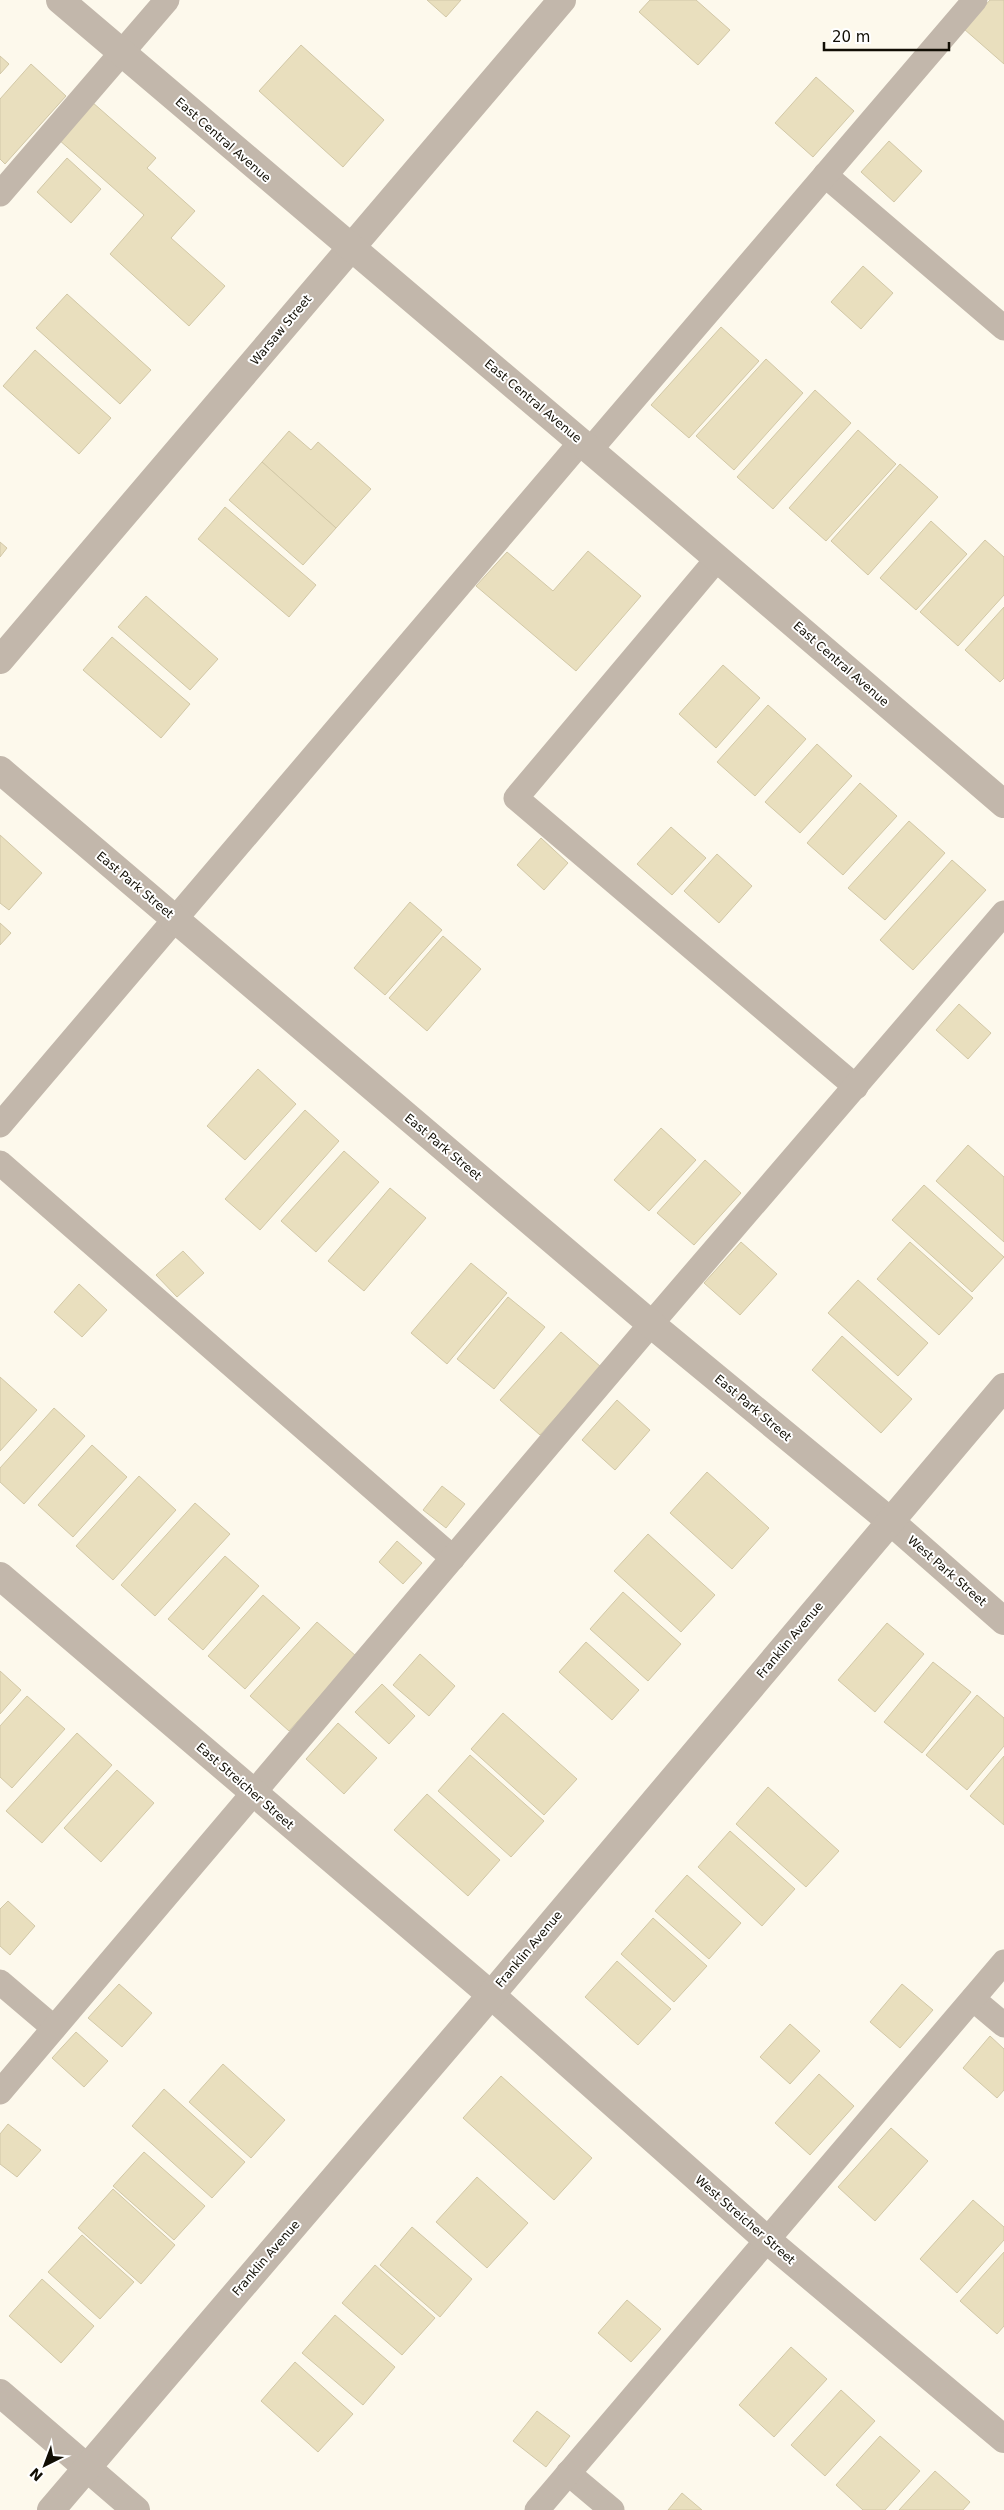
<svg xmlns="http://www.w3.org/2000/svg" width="1004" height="2510" font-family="'DejaVu Sans',sans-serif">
	<rect width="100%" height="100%" fill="#fdf9ec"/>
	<g fill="#e9dfbe" stroke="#d2c8a7">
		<polygon points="427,0 461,0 446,17"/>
		<polygon points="650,0 696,0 730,30 698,65 639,12"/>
		<polygon points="990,0 1004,0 1004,64 964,29"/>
		<polygon points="301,45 384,120 343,167 259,91"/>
		<polygon points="0,56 9,64 0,74"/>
		<polygon points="31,64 66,96 5,164 0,159 0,99"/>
		<polygon points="816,77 854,111 813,157 775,123"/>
		<polygon points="92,102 156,158 147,168 195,211 171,238 225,286 189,326 110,254 144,215 58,139"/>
		<polygon points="889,141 922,171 894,202 861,172"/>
		<polygon points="67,158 101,189 71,223 37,192"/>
		<polygon points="863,266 893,293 861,329 831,302"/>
		<polygon points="67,294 151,370 120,404 36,328"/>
		<polygon points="721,327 759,361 689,438 651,405"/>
		<polygon points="35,350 111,418 79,454 3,386"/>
		<polygon points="766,359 803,393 734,470 696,436"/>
		<polygon points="815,390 851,423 773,509 737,477"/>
		<polygon points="858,430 896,464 826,541 789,508"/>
		<polygon points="289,431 311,450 318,442 371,489 336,528 262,462"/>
		<polygon points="262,462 336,528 303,565 229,500"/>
		<polygon points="900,464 938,497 868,575 831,541"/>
		<polygon points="225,507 316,585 289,617 198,539"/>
		<polygon points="931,521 967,554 916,610 880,578"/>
		<polygon points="985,540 1004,557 1004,595 958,646 920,612"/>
		<polygon points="0,542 7,548 0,557"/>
		<polygon points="588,551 641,596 576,671 476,586 507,552 553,591"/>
		<polygon points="146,596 218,659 190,690 118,627"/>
		<polygon points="1004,607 1004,678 1000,682 965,650"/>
		<polygon points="112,637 190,704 161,738 83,670"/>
		<polygon points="723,665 760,698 716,748 679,714"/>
		<polygon points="768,705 806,739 755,796 717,762"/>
		<polygon points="817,744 852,776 800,833 765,802"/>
		<polygon points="860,783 897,816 843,875 807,843"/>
		<polygon points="909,821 945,853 885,920 848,888"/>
		<polygon points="671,827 706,858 672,895 637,864"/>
		<polygon points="0,835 42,873 9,910 0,903"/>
		<polygon points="541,838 568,863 544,890 517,865"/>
		<polygon points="717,854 752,886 719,923 684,891"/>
		<polygon points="952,860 986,890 913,970 880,940"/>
		<polygon points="410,902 442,930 385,995 354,968"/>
		<polygon points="0,923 11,933 0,945"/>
		<polygon points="443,936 481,969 427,1031 389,998"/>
		<polygon points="959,1004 991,1033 968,1059 936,1030"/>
		<polygon points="258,1069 296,1104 245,1160 207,1126"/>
		<polygon points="305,1110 339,1141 260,1230 225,1199"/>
		<polygon points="661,1128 696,1160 649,1211 614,1180"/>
		<polygon points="968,1145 1004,1177 1004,1242 936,1181"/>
		<polygon points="344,1151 379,1182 316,1252 281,1221"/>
		<polygon points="705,1160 741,1193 694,1245 657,1213"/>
		<polygon points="924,1185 1004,1257 972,1292 892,1220"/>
		<polygon points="390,1188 426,1218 364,1291 328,1261"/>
		<polygon points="741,1242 777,1274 740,1315 704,1283"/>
		<polygon points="910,1242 973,1298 939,1335 877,1279"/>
		<polygon points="183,1251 204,1273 177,1297 156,1275"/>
		<polygon points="471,1263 507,1293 447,1364 411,1333"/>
		<polygon points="858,1280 928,1343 898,1376 828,1313"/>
		<polygon points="79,1284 107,1310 82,1337 54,1312"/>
		<polygon points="508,1297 545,1327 494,1389 457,1359"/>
		<polygon points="561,1332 601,1367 540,1435 500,1400"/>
		<polygon points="842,1336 912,1399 881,1433 812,1370"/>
		<polygon points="0,1377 37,1410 0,1451"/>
		<polygon points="617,1400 650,1430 615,1470 582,1440"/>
		<polygon points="54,1408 85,1436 24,1504 0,1482 0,1468"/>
		<polygon points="92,1445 127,1477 73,1537 38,1505"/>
		<polygon points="707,1472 769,1528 732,1569 670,1513"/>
		<polygon points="139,1476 176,1510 113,1580 76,1546"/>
		<polygon points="442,1486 465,1504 446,1528 423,1510"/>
		<polygon points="195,1503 230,1534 155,1616 121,1585"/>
		<polygon points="648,1534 715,1595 681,1632 614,1571"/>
		<polygon points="397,1541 422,1563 403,1584 379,1562"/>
		<polygon points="225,1556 259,1586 203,1650 168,1619"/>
		<polygon points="623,1592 681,1644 648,1681 590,1629"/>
		<polygon points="263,1595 300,1628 245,1689 208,1656"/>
		<polygon points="317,1622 356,1656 289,1731 250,1696"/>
		<polygon points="887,1623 924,1654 875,1712 838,1680"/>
		<polygon points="586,1642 639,1690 612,1720 559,1672"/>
		<polygon points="420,1654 455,1686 429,1716 393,1685"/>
		<polygon points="933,1662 971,1692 922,1753 884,1722"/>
		<polygon points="0,1671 21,1690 0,1714"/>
		<polygon points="382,1684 415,1716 389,1744 355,1712"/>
		<polygon points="977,1695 1004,1718 1004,1746 967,1790 926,1755"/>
		<polygon points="27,1696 65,1729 12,1788 0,1777 0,1726"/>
		<polygon points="503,1713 577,1779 544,1815 471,1749"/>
		<polygon points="338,1723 377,1758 344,1794 306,1759"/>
		<polygon points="77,1733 112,1765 42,1843 6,1811"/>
		<polygon points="470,1755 544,1821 511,1857 438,1791"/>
		<polygon points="1004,1756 1004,1825 970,1796"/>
		<polygon points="117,1770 154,1803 101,1862 64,1828"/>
		<polygon points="768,1787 839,1851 806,1887 736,1824"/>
		<polygon points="427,1794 500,1860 468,1896 394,1830"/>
		<polygon points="730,1831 795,1889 762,1926 698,1867"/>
		<polygon points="687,1875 741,1923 709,1959 655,1911"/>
		<polygon points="8,1901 35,1926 10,1955 0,1946 0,1909"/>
		<polygon points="653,1918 707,1966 674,2002 621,1954"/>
		<polygon points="617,1961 671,2009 638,2045 585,1997"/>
		<polygon points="119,1984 152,2013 122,2047 88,2018"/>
		<polygon points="902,1984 933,2010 900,2048 870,2022"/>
		<polygon points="790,2024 820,2051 790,2084 760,2057"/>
		<polygon points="76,2032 108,2061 84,2087 52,2058"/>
		<polygon points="990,2036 1004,2049 1004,2090 997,2098 963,2068"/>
		<polygon points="223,2064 285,2120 251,2158 189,2102"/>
		<polygon points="819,2074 854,2106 810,2155 775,2123"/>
		<polygon points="501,2076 592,2158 554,2200 463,2118"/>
		<polygon points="164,2089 245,2162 212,2198 132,2126"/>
		<polygon points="8,2124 41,2150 17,2177 0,2164 0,2134"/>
		<polygon points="891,2128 928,2161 875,2221 838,2187"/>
		<polygon points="144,2152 205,2206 174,2240 113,2186"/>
		<polygon points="477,2177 528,2223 487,2268 436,2222"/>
		<polygon points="113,2189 175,2245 141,2284 78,2228"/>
		<polygon points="973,2200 1004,2227 1004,2240 957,2293 920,2259"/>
		<polygon points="412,2227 472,2279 440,2317 380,2265"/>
		<polygon points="82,2235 134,2282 100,2319 48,2272"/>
		<polygon points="1004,2252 1004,2326 997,2334 960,2301"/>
		<polygon points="375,2265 435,2318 402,2355 342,2303"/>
		<polygon points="42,2279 94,2326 61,2363 9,2316"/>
		<polygon points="627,2300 661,2329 631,2362 598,2333"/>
		<polygon points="335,2315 395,2367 363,2405 302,2353"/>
		<polygon points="791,2347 827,2379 774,2437 739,2405"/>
		<polygon points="295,2362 353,2414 318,2452 261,2401"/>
		<polygon points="841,2390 875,2421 825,2476 791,2445"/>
		<polygon points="537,2411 570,2436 546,2467 513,2441"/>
		<polygon points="880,2436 920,2471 885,2510 863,2510 836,2485"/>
		<polygon points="935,2471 970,2502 963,2510 899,2510"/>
		<polygon points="682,2493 702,2510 668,2510"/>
	</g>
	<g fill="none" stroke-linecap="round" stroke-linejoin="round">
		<g stroke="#c2b7ab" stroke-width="25">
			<polyline points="825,175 1004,328"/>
			<polyline points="0,194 167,0"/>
			<polyline points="591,449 975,0"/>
			<polyline points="718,558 516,798 856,1087"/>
			<polyline points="0,1125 581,442"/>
			<polyline points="0,1163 453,1558"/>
			<polyline points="0,1982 54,2028"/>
			<polyline points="973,1999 1004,2025"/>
			<polyline points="0,2092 651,1324 1004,913"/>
			<polyline points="568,2473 612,2510"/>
			<polyline points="537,2510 1004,1962"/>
		</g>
		<g stroke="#c2b7ab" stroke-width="28">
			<polyline points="0,660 562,0"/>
			<polyline points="0,770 651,1324 890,1521 1004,1621"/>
			<polyline points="0,1576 491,1995 766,2239 1004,2439"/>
			<polyline points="0,2393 136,2510"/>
			<polyline points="51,2510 491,1995 1004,1387"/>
		</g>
		<path stroke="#c2b7ab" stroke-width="28" d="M60,0c315,268 631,534 944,804"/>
	</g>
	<g text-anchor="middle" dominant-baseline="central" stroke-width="4" stroke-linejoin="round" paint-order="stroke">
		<g font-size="12" fill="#110e04" stroke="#fff">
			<text transform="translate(223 140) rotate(41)">East Central Avenue</text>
			<text transform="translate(281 330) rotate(-50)">Warsaw Street</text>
			<text transform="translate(533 401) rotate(40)">East Central Avenue</text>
			<text transform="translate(841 664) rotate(41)">East Central Avenue</text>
			<text transform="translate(135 885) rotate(40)">East Park Street</text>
			<text transform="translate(443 1147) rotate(40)">East Park Street</text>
			<text transform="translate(753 1408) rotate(40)">East Park Street</text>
			<text transform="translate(947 1571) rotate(41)">West Park Street</text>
			<text transform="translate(790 1640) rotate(-50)">Franklin Avenue</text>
			<text transform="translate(245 1786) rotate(41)">East Streicher Street</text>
			<text transform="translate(529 1949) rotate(-50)">Franklin Avenue</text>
			<text transform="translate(745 2220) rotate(41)">West Streicher Street</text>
			<text transform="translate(266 2258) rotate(-49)">Franklin Avenue</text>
		</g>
	</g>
	<g transform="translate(45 2465) rotate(222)" stroke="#ffffff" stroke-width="4" paint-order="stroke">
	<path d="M0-4L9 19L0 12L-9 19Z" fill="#110e04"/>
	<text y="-8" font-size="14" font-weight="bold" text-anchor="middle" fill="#110e04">N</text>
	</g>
	<path d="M824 42v8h125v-8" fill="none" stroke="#110e04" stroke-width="2.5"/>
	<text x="832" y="42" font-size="15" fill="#110e04" stroke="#ffffff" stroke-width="4" paint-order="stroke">20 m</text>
</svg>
